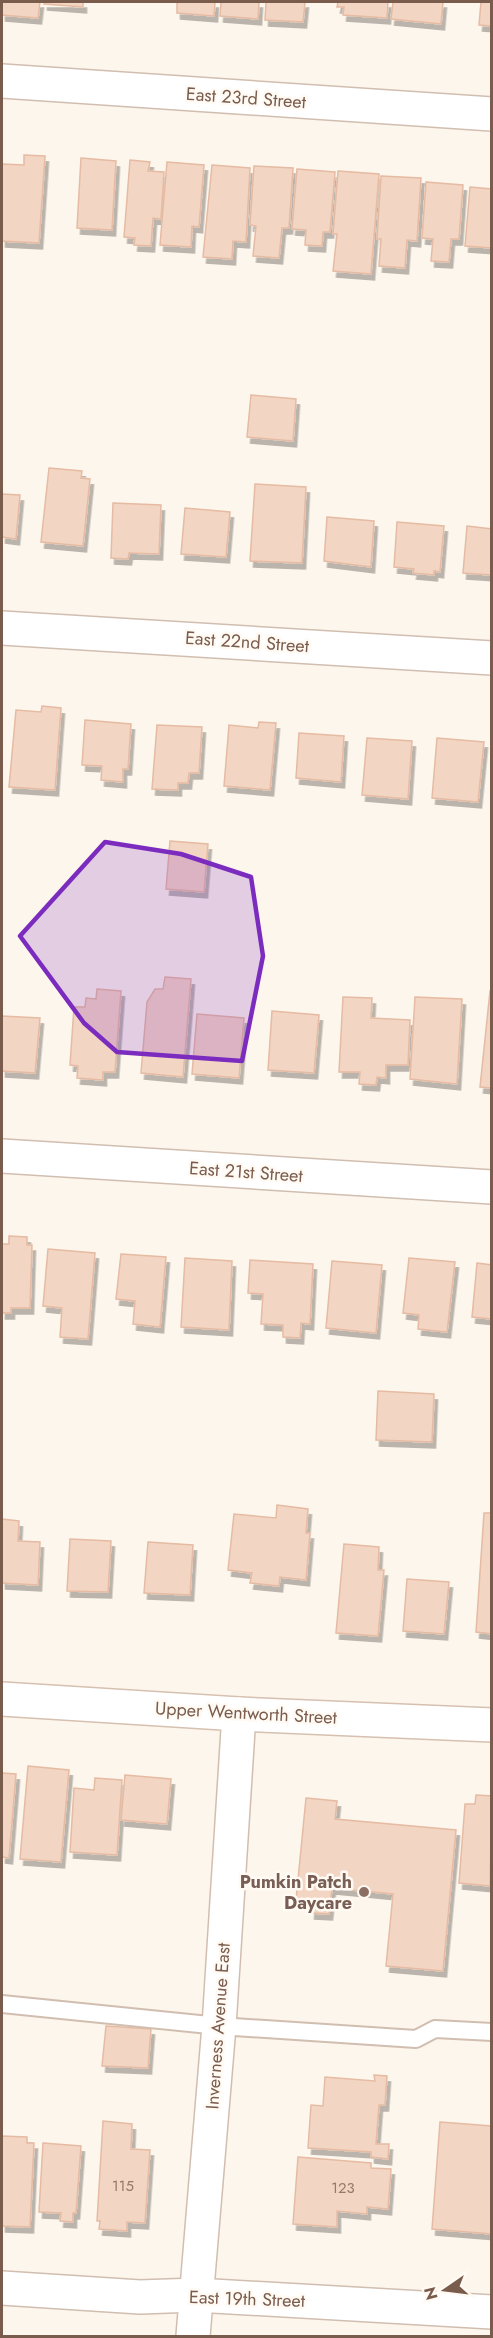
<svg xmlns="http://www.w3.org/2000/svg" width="493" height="2338" font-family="Jost,sans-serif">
	<defs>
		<filter id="shadow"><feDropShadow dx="3.5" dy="6" stdDeviation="0" flood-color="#0004"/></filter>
	</defs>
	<rect width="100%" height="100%" fill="#fdf6ec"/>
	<g fill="#f3d5c3" stroke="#e6bba3" stroke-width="1.5" filter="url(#shadow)">
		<polygon points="2,2 40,2 38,18 2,15"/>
		<polygon points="44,2 83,2 83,7 44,4"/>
		<polygon points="177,2 215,2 214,16 177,13"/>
		<polygon points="221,2 259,2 258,19 220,16"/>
		<polygon points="266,2 305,2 303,22 265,20"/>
		<polygon points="338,2 388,2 387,18 343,15 344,7 337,7"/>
		<polygon points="393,2 443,2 441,24 391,19"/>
		<polygon points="481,2 492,2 492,26 479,25"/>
		<polygon points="24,155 45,156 39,243 2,241 2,164 24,165"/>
		<polygon points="81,158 116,161 112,230 77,228"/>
		<polygon points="130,160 150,162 148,171 164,172 161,219 153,218 151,246 134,245 135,238 124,237"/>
		<polygon points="167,162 204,165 199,227 192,226 191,247 160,245"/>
		<polygon points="212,165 250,168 246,242 233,241 232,259 203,257"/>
		<polygon points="254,166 293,168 289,228 282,228 279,258 253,256 256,226 250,225"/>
		<polygon points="297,169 335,172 330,232 323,232 322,246 305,245 306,230 292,229"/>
		<polygon points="338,171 379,174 371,274 333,271 337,234 333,234"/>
		<polygon points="381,176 421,178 417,241 407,240 405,268 379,266 381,239 377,239"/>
		<polygon points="426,182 463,185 459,239 451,239 449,262 431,261 433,239 422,238"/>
		<polygon points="470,187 492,189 492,248 465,246"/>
		<polygon points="251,395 296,399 293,441 247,437"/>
		<polygon points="49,468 82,471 81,478 90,479 83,546 41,542"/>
		<polygon points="255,484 306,487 302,563 250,561"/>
		<polygon points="2,494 20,495 16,539 2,537"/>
		<polygon points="113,503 161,505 159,554 129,553 128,559 111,558"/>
		<polygon points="185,508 230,512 226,557 181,554"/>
		<polygon points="327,517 374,521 371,567 324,561"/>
		<polygon points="397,522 444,526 440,572 434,571 434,575 413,573 414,569 394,567"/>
		<polygon points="467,526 492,529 492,575 463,573"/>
		<polygon points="42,706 61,708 55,790 9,787 16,710 41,712"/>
		<polygon points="85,720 131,724 128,769 123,769 123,782 101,780 102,766 82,765"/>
		<polygon points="259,722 276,723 270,790 224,786 229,725 258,728"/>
		<polygon points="157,725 202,727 199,773 189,773 188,783 178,783 178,790 152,789"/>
		<polygon points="299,733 344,736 341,782 296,778"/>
		<polygon points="367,738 412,741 408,799 362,795"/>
		<polygon points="437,738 484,742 478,802 432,798"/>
		<polygon points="170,841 208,844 204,892 166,889"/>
		<polygon points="165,977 191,979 183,1077 141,1073 147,1002 155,989 163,989"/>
		<polygon points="97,989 121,991 115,1072 103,1072 103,1080 77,1078 78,1066 70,1065 74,1007 85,1007 86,998 96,999"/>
		<polygon points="490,991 492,991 492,1088 480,1087"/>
		<polygon points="343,997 372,998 371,1018 410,1020 408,1065 386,1065 386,1078 377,1077 376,1085 359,1084 360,1072 339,1072"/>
		<polygon points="415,997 462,999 457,1084 410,1079"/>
		<polygon points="272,1011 319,1015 314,1073 268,1070"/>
		<polygon points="197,1014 244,1018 239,1078 192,1074"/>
		<polygon points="2,1016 40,1018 35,1073 2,1071"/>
		<polygon points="9,1236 27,1237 27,1245 32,1245 30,1308 11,1308 11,1313 2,1313 2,1244 9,1244"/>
		<polygon points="48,1249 95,1253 88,1339 60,1337 62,1308 43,1306"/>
		<polygon points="121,1254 166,1257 160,1327 133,1324 135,1301 116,1299"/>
		<polygon points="185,1258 232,1261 229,1330 181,1327"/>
		<polygon points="409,1258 455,1262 447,1332 418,1329 419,1315 403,1313"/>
		<polygon points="250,1260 313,1264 310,1324 301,1323 300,1338 283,1337 283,1325 261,1324 263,1294 248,1293"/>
		<polygon points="332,1261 382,1265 376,1333 326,1328"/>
		<polygon points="477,1263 492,1265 492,1319 472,1317"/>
		<polygon points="378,1391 434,1394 432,1442 376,1440"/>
		<polygon points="277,1505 308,1509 306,1533 310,1533 306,1580 280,1577 279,1586 250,1583 252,1573 228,1570 234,1514 276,1518"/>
		<polygon points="484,1513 492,1513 492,1634 476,1632"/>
		<polygon points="2,1519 19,1521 18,1541 40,1542 38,1585 2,1583"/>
		<polygon points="70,1539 111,1541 108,1592 67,1591"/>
		<polygon points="148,1542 193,1545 190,1595 144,1593"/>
		<polygon points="344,1544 379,1547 378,1570 384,1570 378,1636 336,1633"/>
		<polygon points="407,1579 449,1582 444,1634 403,1631"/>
		<polygon points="28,1766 69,1770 61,1862 20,1859"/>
		<polygon points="2,1773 16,1774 9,1858 2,1857"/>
		<polygon points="125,1775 171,1779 167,1824 121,1820"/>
		<polygon points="95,1778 122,1780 117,1855 70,1852 74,1788 94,1790"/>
		<polygon points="476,1795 492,1796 490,1886 459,1883 465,1804 475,1804"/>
		<polygon points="306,1798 337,1801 335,1819 456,1830 443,1971 386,1966 393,1894 332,1888 329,1914 311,1913 312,1902 296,1900"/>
		<polygon points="106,2026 151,2029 148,2068 102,2066"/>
		<polygon points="374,2075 387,2076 385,2105 379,2105 376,2144 389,2144 388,2159 371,2157 371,2152 308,2148 311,2105 323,2106 325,2077 375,2081"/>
		<polygon points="103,2121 132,2124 131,2149 150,2150 145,2223 127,2222 127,2231 99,2229 100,2221 97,2221"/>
		<polygon points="440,2122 492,2126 492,2234 432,2229"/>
		<polygon points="2,2136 27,2137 27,2143 34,2143 30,2227 2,2226"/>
		<polygon points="43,2143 81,2146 76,2213 73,2213 73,2222 60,2221 61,2213 39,2212"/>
		<polygon points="298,2157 371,2163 371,2168 391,2169 388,2209 367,2207 367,2214 337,2211 337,2227 293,2224"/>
	</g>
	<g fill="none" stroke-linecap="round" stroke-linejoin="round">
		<g stroke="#d1beb0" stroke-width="20">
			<polyline id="lane" points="2,2004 219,2026 416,2039 435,2029 492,2032"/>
		</g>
		<g stroke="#d1beb0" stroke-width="36">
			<g id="street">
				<polyline points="2,81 492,114"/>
				<polyline points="2,628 492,658"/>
				<polyline points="2,1156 492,1187"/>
				<polyline points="2,2288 140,2297 196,2295 492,2312"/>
				<polyline points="193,2336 219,2026 239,1714"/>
			</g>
		</g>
		<g stroke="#d6c0b0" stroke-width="36">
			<polyline id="secondary" points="2,1699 239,1714 492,1725"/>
		</g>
		<use href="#lane" stroke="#fff" stroke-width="16"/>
		<use href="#street" stroke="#fff" stroke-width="33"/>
		<use href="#secondary" stroke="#fff" stroke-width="33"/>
	</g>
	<path fill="#7b2cbf" fill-opacity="0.2" stroke="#7b2cbf" stroke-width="4.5" stroke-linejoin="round" d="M105,842l76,12 70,23 12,79 -21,105 -125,-9 -33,-29 -64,-87z"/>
	<circle fill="#8d6e63" stroke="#fffaf3" stroke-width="2" cx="364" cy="1892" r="6"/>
	<g text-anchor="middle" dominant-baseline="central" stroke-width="5" stroke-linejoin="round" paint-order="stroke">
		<g font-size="15" fill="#987a6a">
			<text x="123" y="2186">115</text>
			<text x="343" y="2188">123</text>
		</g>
		<g font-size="18" fill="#7a5c4d" stroke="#fffaf3">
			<text transform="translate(246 98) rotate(4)">East 23rd Street</text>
			<text transform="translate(247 642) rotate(4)">East 22nd Street</text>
			<text transform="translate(246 1172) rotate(4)">East 21st Street</text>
			<text transform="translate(246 1713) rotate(3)">Upper Wentworth Street</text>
			<text transform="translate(218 2026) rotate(-86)">Inverness Avenue East</text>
			<text transform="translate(247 2299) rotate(2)">East 19th Street</text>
		</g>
		<g font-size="18" font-weight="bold" fill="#785e54" stroke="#fffaf3" text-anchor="end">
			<text x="352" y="1882">Pumkin Patch<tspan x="352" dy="21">Daycare</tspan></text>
		</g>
	</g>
	<rect width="493" height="2338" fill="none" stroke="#7a5c4d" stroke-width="6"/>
	<g transform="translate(445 2290) rotate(256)" stroke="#fffaf3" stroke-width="4.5" paint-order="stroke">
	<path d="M0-4.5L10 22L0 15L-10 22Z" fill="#7a5c4d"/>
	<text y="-9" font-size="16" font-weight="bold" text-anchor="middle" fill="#7a5c4d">N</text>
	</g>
</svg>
